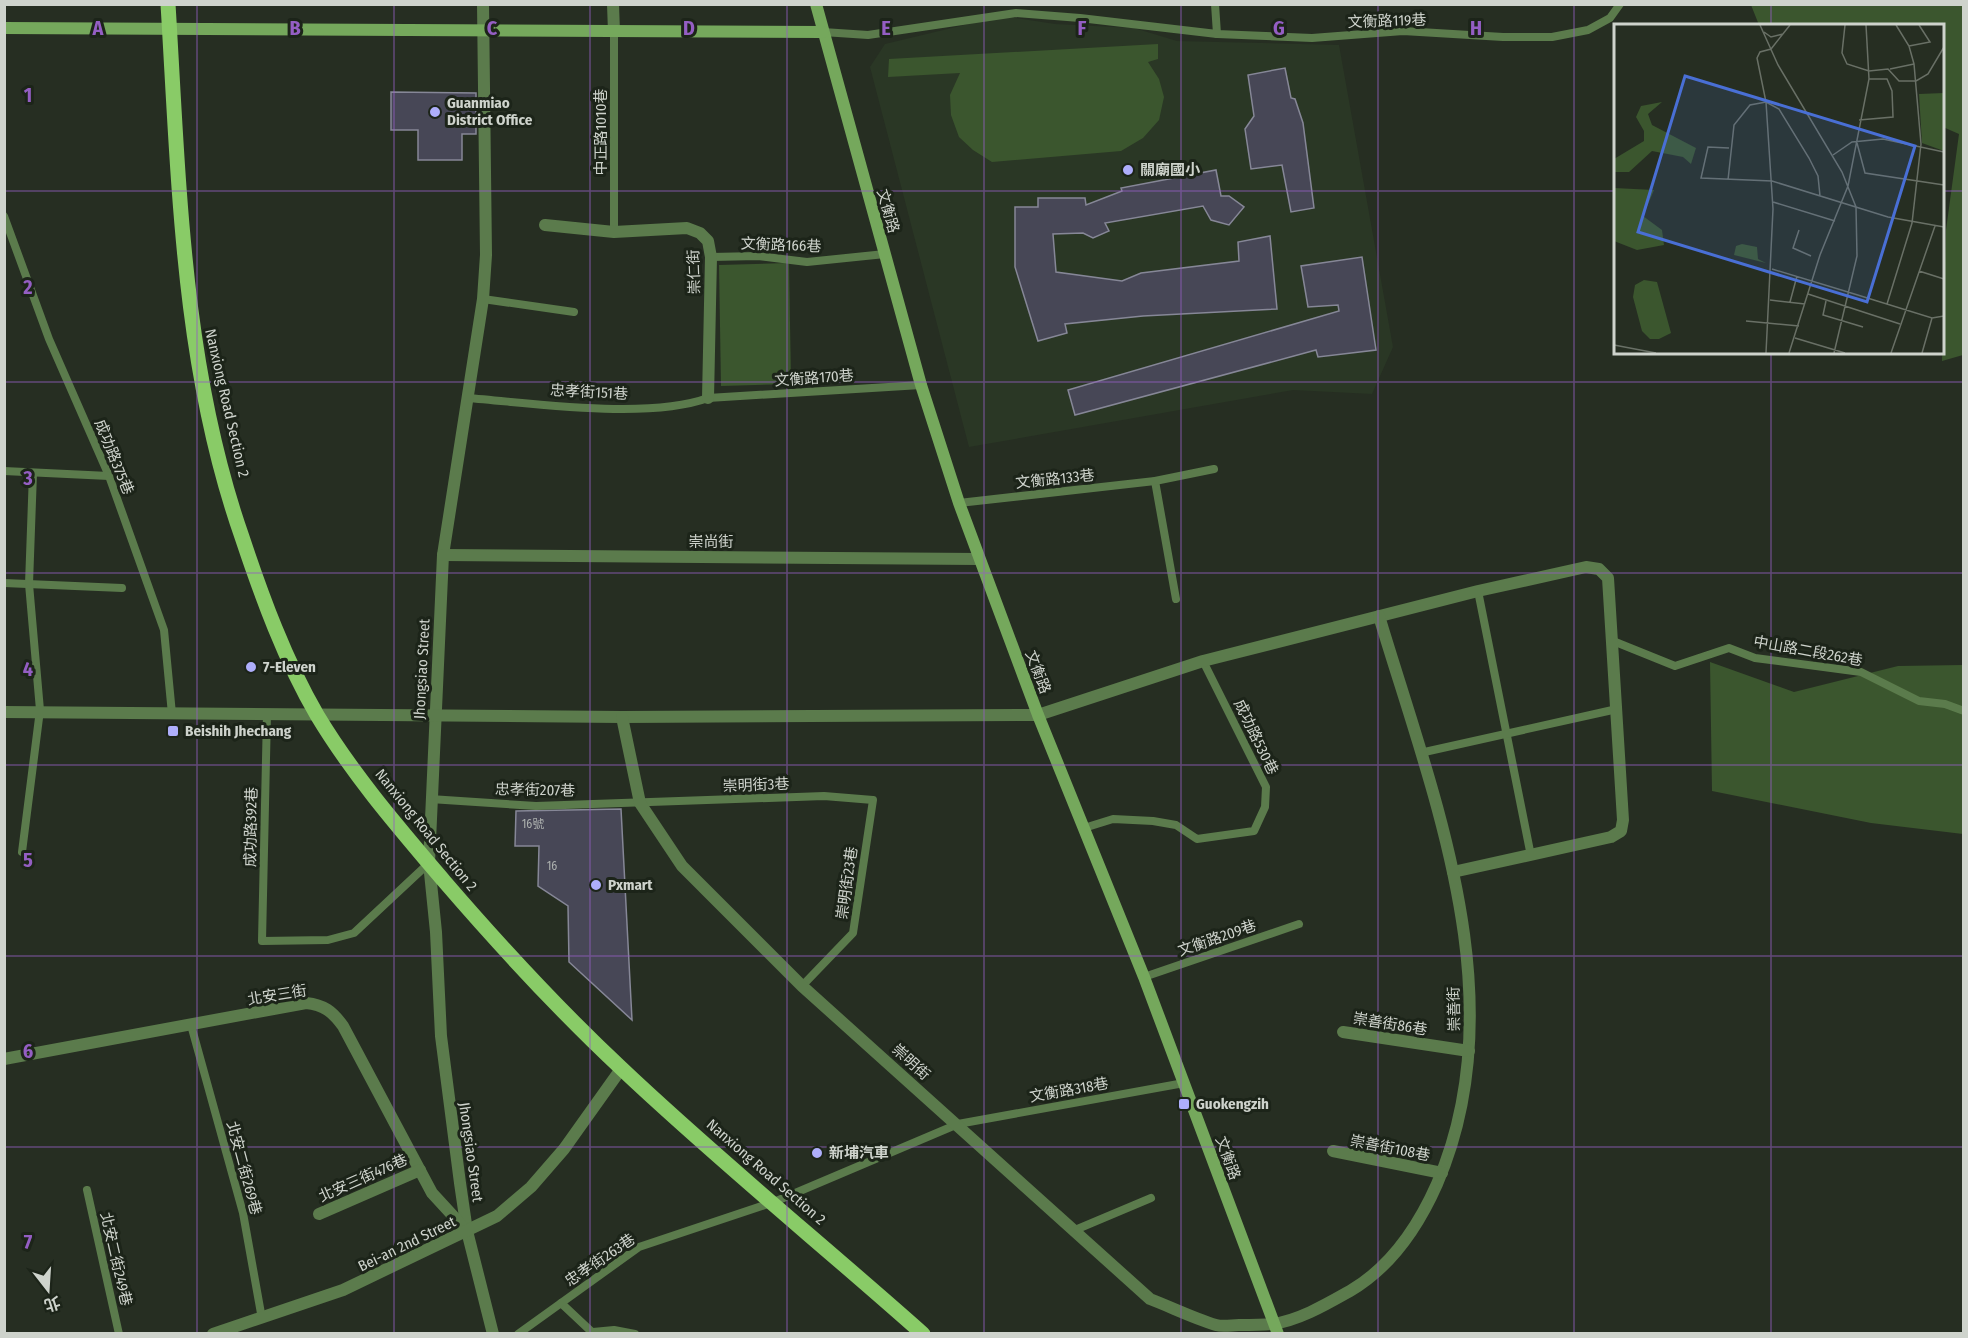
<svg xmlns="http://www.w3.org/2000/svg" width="1968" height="1338" font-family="'Fira Sans Condensed','Noto Sans TC',sans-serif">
	<rect width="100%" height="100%" fill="#262e22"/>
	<polygon fill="#2a3725" points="1002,16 1055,24 1134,28 1177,41 1339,45 1393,347 1372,394 1293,390 969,447 870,67 885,44"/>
	<g fill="#3b562e">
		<polygon points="1751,5 1963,5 1963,355 1942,361 1946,230 1959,134 1943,127 1942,26 1759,25"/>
		<polygon points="1158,44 1158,59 1148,62 1159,79 1164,97 1159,120 1143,138 1121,151 992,162 973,150 959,137 951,115 950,95 960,73 888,77 889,59"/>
		<polygon points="789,263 791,384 721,386 719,265"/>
		<polygon points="1710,662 1794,692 1898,666 1963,665 1963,834 1871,823 1712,791"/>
	</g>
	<g fill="#474756" stroke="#868797" stroke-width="1.5">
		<polygon points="1285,68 1291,98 1295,99 1303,123 1314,208 1291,212 1282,165 1251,169 1245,129 1254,116 1248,75"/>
		<polygon points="391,92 476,93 476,134 462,134 462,160 418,160 418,130 391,130"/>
		<polygon points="1216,170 1221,196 1229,196 1244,207 1229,225 1211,220 1203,206 1105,223 1109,231 1093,238 1083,233 1053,234 1056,272 1122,281 1141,273 1239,261 1238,242 1270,236 1277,309 1143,316 1065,324 1067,333 1038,341 1015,267 1015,207 1038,207 1038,198 1085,198 1086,205 1122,191 1121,188"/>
		<polygon points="1362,257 1376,350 1318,357 1316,350 1075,415 1068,390 1339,311 1338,305 1308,307 1301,266"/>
		<polygon points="621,809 632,1020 569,962 568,906 538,886 539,846 515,846 516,811"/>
	</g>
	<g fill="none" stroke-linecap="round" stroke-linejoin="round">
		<g stroke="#5b7b4c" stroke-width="8">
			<polyline points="1215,4 1217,34"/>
			<polyline points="614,32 614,232"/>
			<polyline points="823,32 868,35 1016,13 1080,18 1217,34 1312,38 1403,31 1503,37 1552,37 1588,30 1610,18 1620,4"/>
			<polyline points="4,216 49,339 109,476 164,630 172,714"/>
			<polyline points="711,257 758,256 807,262 885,254"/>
			<polyline points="483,299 574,312"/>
			<path d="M467,398c67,5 180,22 241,0l213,-13"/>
			<polyline points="4,471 109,476"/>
			<polyline points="1155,481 1176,599"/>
			<polyline points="959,503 1155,481 1214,469"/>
			<polyline points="4,583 122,588"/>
			<polyline points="1478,591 1531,856"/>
			<polyline points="1613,641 1675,666 1729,648 1755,658 1861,672 1919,701 1945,704 1964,711"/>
			<polyline points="267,714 262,941 328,940 354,933 429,863"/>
			<polyline points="1420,753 1617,709"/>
			<polyline points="430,799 536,806 824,796 873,800 853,933 802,986"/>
			<polyline points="1084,828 1113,819 1153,821 1176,825 1197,839 1254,831 1265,807 1266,787 1203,661"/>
			<polyline points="22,852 40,710 29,584 33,473"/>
			<polyline points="1144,977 1299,924"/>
			<polyline points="191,1025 243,1213 262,1319"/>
			<polyline points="87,1190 119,1334"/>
			<polyline points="1075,1230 1151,1198"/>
			<polyline points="561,1303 594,1334"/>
			<polyline points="593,1332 614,1330 635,1334"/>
			<polyline points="518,1334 639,1247 774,1202 958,1124 1184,1083"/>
		</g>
		<g stroke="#5b7b4c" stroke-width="12">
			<polyline points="483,4 486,255 483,299 443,555 429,863 436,932 441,1036 460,1183 467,1231 493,1334"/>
			<polyline points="613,4 614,32"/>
			<polyline points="545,225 614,232 687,228 700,233 708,241 711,257 708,398"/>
			<polyline points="443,555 979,559"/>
			<polyline points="4,712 622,717 1038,715 1203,661 1478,591 1586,567 1599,569 1608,578 1623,820 1621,831 1611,837 1453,872"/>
			<path d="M622,717l18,86 42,63 120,120 348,313c21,8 43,19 66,26 7,2 16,0 23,0 11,0 22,0 33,-1 26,-3 55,-20 78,-33 41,-24 68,-64 87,-107 80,-184 -4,-388 -58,-568"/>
			<polyline points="1343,1032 1469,1051"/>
			<path d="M4,1059l302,-56c18,2 26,8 37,23l89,167 34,37"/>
			<polyline points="1333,1151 1442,1173"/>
			<polyline points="319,1214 420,1170"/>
			<polyline points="213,1334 343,1290 497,1216 531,1187 564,1149 621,1069"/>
		</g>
		<g stroke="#75a85c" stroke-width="12">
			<polyline points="816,4 921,385 959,503 1038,715 1144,977 1278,1334"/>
			<polyline points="4,28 823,32"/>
		</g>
		<path stroke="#89cb67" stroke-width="15" d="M168,4c11,179 14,362 74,533 20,60 43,123 75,178 36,60 82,113 127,166 56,65 114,128 177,187 97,92 202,177 302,266"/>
	</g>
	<path fill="none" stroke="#945ec3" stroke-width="1.5" stroke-opacity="0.55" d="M197,4v1330M394,4v1330M590,4v1330M787,4v1330M984,4v1330M1181,4v1330M1378,4v1330M1574,4v1330M1771,4v22M4,191h1612M1942,191h22M1771,352v982M4,382h1960M4,573h1960M4,765h1960M4,956h1960M4,1147h1960"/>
	<g fill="#aeaefb" stroke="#1c2419" stroke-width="2">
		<circle cx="435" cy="112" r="6"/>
		<circle cx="1128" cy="170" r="6"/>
		<circle cx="251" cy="667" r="6"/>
		<rect x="167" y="725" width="12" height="12" rx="3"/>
		<circle cx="596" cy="885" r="6"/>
		<rect x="1178" y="1098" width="12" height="12" rx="3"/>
		<circle cx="817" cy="1153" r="6"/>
	</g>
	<g text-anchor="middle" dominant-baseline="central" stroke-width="6" stroke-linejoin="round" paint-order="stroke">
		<g font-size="12" fill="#acb0ae">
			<text x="533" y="824">16號</text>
			<text x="552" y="866">16</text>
		</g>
		<g font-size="15" fill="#ced3cc" stroke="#1c2419">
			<text transform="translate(1387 21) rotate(-2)">文衡路119巷</text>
			<text transform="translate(601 132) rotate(-90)">中正路1010巷</text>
			<text transform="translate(888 211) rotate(74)">文衡路</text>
			<text transform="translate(781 245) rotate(2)">文衡路166巷</text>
			<text transform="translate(694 272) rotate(-92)">崇仁街</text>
			<text transform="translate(814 378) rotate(-4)">文衡路170巷</text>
			<text transform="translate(589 392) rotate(3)">忠孝街151巷</text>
			<text transform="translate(227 403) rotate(77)">Nanxiong Road Section 2</text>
			<text transform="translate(114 457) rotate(68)">成功路375巷</text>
			<text transform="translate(1055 479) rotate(-6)">文衡路133巷</text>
			<text x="711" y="542">崇尚街</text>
			<text transform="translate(1808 651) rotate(10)">中山路二段262巷</text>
			<text transform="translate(422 669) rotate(-87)">Jhongsiao Street</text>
			<text transform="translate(1038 672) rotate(69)">文衡路</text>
			<text transform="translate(1256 737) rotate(64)">成功路530巷</text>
			<text transform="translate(756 785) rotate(-2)">崇明街3巷</text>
			<text transform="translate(535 790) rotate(1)">忠孝街207巷</text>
			<text transform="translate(251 827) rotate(-89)">成功路392巷</text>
			<text transform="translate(426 830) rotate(51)">Nanxiong Road Section 2</text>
			<text transform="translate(847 883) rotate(-82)">崇明街23巷</text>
			<text transform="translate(1217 938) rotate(-19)">文衡路209巷</text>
			<text transform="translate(277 995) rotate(-9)">北安三街</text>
			<text transform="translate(1454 1009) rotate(-91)">崇善街</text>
			<text transform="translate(1390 1024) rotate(9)">崇善街86巷</text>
			<text transform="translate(911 1062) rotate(42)">崇明街</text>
			<text transform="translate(1069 1090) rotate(-10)">文衡路318巷</text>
			<text transform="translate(1390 1148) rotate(11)">崇善街108巷</text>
			<text transform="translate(471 1152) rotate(82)">Jhongsiao Street</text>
			<text transform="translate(1228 1158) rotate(70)">文衡路</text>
			<text transform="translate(244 1168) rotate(75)">北安二街269巷</text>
			<text transform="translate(766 1172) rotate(41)">Nanxiong Road Section 2</text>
			<text transform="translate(363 1178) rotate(-24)">北安三街476巷</text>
			<text transform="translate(407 1244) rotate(-26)">Bei-an 2nd Street</text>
			<text transform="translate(116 1259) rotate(77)">北安二街249巷</text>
			<text transform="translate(600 1260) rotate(-34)">忠孝街263巷</text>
		</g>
		<g font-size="15" font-weight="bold" fill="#ced3cc" stroke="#1c2419" text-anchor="start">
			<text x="447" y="103">Guanmiao<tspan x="447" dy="17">District Office</tspan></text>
			<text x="1140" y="170">關廟國小</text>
			<text x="263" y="667">7-Eleven</text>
			<text x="185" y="731">Beishih Jhechang</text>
			<text x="608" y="885">Pxmart</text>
			<text x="1196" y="1104">Guokengzih</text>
			<text x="829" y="1153">新埔汽車</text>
		</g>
	</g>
	<g transform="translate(1614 24)">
		<rect width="330" height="330" fill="#262e22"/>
		<path d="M330,69v58l-22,-8 -3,-49zM48,78l-14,12 4,11 44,23 -5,16 -8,-7 -31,-6 -23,21h-15v-13l30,-18v-10l-8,-14 5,-11zM0,164l40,2 -11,26 19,14 2,15 -27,5 -23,-9zM128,220l15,3 1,12 8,4 -32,-8 2,-9zM30,256l13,2 14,51 -12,6h-9l-8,-8 -9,-34 2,-12z" fill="#3b562e"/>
		<path fill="none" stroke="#697066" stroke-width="1.5" d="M146,1l18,40 64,107 14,35 1,49 -23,97M231,1l-3,28 5,11 22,7 19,-2 11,12h17l12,-7 16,-27M150,8l7,5 12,-3M295,22l21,-4 -11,-17M276,45l24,-5M245,96l34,-3 -1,-26 -5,-12h-18M243,119l8,30 79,12M115,124l-21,-1 -7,31 71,3 116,36 56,10M219,131l19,-13 31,-3 61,13M114,156l6,-55 16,-20 16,-3 13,7 30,49 9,18 2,20M159,178l62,19M185,206l-6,18 18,8M158,245l76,23M305,247l25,8M234,268l84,26 12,-2M194,270l92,30M156,276l35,4M212,277l-3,14 40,12M176,278l7,-26M273,280l25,-81 9,-79 -7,-80 -5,-18 -13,-21M132,297l53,5M181,314l50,15M0,321l42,8M152,329l7,-144 -7,-107 -9,-44 3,-6 11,-3 19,-24M175,329l31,-98 28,-69 21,-107 -3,-54M277,329l44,-127M308,329l10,-35"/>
		<path fill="#496fd5" fill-opacity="0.15" stroke="#496fd5" stroke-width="3" d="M71,52l230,70 -48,156 -229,-70z"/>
		<rect width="330" height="330" fill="none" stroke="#ced3cc" stroke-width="3"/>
	</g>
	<g font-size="20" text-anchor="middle" font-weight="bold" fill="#945ec3" stroke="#1c2419" stroke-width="6" stroke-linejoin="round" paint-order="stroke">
		<text x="98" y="35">A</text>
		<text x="295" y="35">B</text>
		<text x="492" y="35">C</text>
		<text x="689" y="35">D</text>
		<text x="886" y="35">E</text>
		<text x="1082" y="35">F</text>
		<text x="1279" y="35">G</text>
		<text x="1476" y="35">H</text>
		<text x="28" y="102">1</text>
		<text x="28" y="294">2</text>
		<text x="28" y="485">3</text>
		<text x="28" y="676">4</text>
		<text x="28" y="867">5</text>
		<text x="28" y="1058">6</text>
		<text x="28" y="1249">7</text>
	</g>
	<rect width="1968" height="1338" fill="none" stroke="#ced3cc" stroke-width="12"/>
	<g transform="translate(48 1290) rotate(163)" stroke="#1c2419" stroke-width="4.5" paint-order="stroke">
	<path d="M0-4.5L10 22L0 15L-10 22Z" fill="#ced3cc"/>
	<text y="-9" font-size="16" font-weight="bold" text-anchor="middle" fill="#ced3cc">北</text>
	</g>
</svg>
